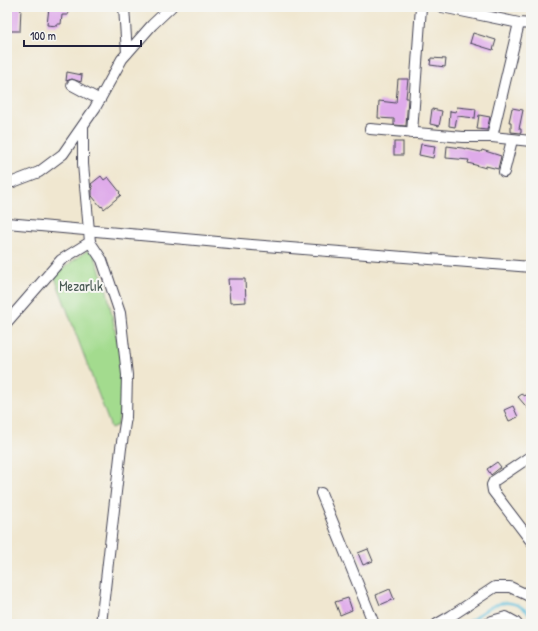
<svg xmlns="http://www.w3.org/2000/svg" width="538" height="631" font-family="'Patrick Hand',sans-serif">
	<rect width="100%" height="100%" fill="#f6f6f2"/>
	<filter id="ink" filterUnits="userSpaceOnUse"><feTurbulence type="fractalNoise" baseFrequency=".025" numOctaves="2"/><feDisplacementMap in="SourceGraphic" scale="8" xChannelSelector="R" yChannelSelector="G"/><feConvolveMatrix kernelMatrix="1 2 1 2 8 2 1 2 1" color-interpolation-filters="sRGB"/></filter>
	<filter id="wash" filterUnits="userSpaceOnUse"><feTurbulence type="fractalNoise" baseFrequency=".012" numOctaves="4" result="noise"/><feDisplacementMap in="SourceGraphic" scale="16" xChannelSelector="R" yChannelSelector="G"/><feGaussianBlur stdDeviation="0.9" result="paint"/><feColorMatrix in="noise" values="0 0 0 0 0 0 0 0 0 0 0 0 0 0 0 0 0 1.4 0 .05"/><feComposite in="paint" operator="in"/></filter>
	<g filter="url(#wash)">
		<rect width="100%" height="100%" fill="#f0e7d0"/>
		<polygon fill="#a3db8e" stroke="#627e64" points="88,250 94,254 107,291 117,339 123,375 118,425 111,428 54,275"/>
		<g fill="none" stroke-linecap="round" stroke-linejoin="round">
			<path stroke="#60c0de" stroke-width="2.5" d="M466,624c16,-11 34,-30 55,-17 3,2 7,5 10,8"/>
		</g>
		<g id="blocks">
			<g fill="#dfabea">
				<polygon points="7,7 21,7 20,31 7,31"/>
				<polygon points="49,7 69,7 68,15 62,15 61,24 57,24 57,26 47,25"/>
				<polygon points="473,33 496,40 493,50 470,43"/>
				<polygon points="431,58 446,59 445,67 430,65"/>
				<polygon points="67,72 82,75 81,82 72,79 66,81"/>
				<polygon points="398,79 408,79 406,98 408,98 406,126 394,125 394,119 378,118 379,101 396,103"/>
				<polygon points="457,107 476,109 475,118 457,116 455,127 449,126 450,111 456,112"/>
				<polygon points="512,108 523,110 519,129 521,129 521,133 511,132 511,122 509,122"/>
				<polygon points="432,109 442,111 439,126 430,124"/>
				<polygon points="479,115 490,117 487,130 477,129"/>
				<rect x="394" y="142" width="9" height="13"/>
				<polygon points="421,144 435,146 433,158 419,155"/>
				<polygon points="447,146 462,148 481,152 482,150 501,156 498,169 486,166 486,168 468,163 469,160 446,158"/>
				<polygon points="101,176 104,180 108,177 120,192 119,193 121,195 104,209 102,206 101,207 92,196 92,190 93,189 92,186 91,184"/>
				<polygon points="228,279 245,279 246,302 230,303"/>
				<polygon points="528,393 531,397 531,410 530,411 518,397 522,394 525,396"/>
				<polygon points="513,406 518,417 509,421 504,410"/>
				<polygon points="497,462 501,467 491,475 487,469"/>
				<polygon points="368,549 373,561 363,565 358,553"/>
				<polygon points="390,589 394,599 380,605 376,595"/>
				<polygon points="348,598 352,610 340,615 335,602"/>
			</g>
		</g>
	</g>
	<g filter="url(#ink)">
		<use href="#blocks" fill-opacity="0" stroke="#414051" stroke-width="1"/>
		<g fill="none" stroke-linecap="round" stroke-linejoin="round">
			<g stroke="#414051" stroke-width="12">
				<g id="minor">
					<polyline points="124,7 127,53"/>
					<polyline points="442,7 519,23 531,24"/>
					<polyline points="72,85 100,100"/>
					<polyline points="370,129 463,137 492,137 531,141"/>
					<polyline points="412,133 421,7"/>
					<polyline points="492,137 519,23"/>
					<polyline points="504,172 512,140"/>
					<polyline points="7,183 13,182 39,172 63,154 95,108 122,59 152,25 171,7"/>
					<polyline points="7,223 240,244 531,267"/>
					<polyline points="90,242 102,260 120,313 127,375 126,417 121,448 101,624"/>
					<polyline points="7,322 61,260 90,242 83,164 83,126"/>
					<polyline points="531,456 494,481 492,485 493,491 531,541"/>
					<polyline points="321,493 374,624"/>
					<polyline points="437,624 451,616 495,587 510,587 527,595 531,598"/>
					<polyline points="488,624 492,621 506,617 515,622 517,624"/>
				</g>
			</g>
			<use href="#minor" stroke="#fff" stroke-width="10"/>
		</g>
	</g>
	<g text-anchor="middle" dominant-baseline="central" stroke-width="4" stroke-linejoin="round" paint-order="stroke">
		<g font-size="14" fill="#495a54" stroke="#f6f6f2">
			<text x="81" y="285">Mezarlık</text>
		</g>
	</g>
	<rect width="538" height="631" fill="none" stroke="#f6f6f2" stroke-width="24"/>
	<path d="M24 40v6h117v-6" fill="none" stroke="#22223b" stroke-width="2"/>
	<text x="30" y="40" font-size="12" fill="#22223b" stroke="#f6f6f2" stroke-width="3" paint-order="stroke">100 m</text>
</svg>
